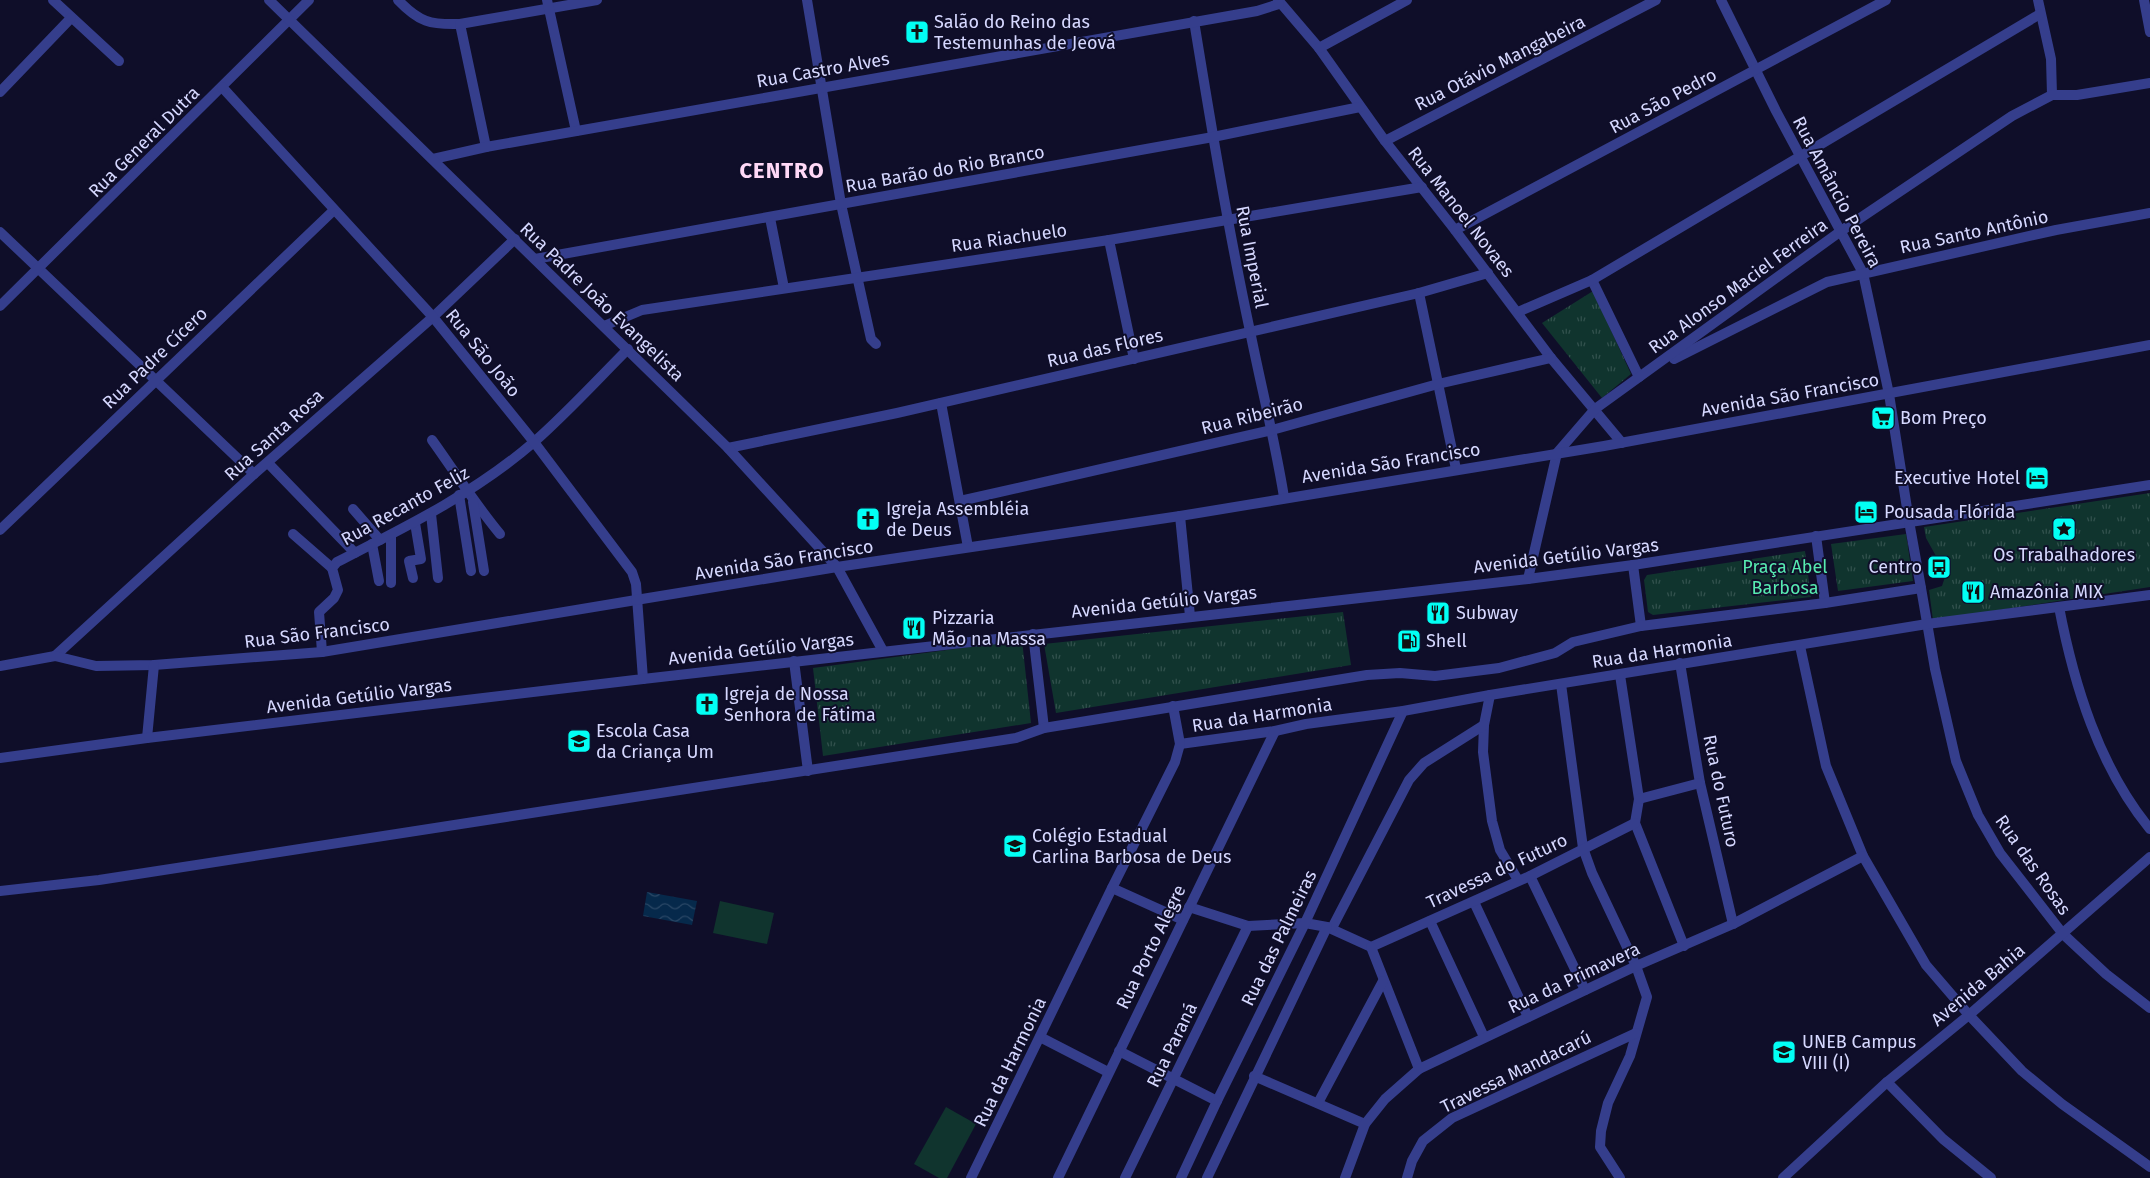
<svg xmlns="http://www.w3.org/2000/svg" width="2150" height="1178" font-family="'Fira Sans',sans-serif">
	<defs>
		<pattern id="park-tufts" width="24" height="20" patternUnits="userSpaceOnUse" patternTransform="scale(1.25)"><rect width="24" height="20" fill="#10342e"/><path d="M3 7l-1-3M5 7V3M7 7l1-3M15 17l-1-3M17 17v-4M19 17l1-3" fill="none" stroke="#32514d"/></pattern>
		<pattern id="water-waves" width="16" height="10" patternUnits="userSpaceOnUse" patternTransform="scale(1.25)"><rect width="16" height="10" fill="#06294b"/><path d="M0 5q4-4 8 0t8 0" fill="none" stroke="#2a4766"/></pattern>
	</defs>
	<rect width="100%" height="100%" fill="#0f0e29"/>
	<g fill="url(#park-tufts)">
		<polygon points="1593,291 1631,374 1602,398 1542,323"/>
		<polygon points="2150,493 2150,587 1933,620 1929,590 1942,586 1946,574 1926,538 1924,527"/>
		<polygon points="1906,534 1913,581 1838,591 1831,544"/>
		<polygon points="1805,551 1811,597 1653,615 1648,612 1644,580 1647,575"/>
		<polygon points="1343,612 1351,665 1056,713 1044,644"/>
		<polygon points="1022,640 1031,723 823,756 813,668"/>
	</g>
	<g fill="#10342e">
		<polygon points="720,901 774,913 767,944 713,933"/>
		<polygon points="946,1107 976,1124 947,1178 939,1178 914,1164"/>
	</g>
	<polygon fill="url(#water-waves)" points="647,892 697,901 692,925 643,916"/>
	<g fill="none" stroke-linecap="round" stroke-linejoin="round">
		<g stroke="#353e8c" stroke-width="10">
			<polyline points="53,0 119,61"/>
			<path d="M398,0c21,22 32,25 62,24l137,-24"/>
			<polyline points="547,0 576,131"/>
			<polyline points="807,0 841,204 871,339 876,344"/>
			<polyline points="1278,0 1319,48 1385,141 1455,230 1551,358 1622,443"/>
			<polyline points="1721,0 1776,111 1863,273 1889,394 1909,521"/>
			<polyline points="2038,0 2051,59 2052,95"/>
			<polyline points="2144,0 2150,32"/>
			<path d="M1194,21c17,104 34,207 56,310 11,55 25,110 34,166"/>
			<polyline points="460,24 486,147"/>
			<polyline points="1319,48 1407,0"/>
			<polyline points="0,92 71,18"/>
			<polyline points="1385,141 1656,0"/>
			<polyline points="433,159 486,147 1257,11 1279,4"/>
			<polyline points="770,218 784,288"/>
			<polyline points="1455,230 1886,0"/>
			<polyline points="0,232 254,474"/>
			<polyline points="1109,240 1134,359"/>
			<polyline points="535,259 1213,137 1360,107"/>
			<polyline points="1592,280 1639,377"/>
			<polyline points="1419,293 1456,469"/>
			<polyline points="0,306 309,0"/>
			<polyline points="1518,312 1592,280 2040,14"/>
			<polyline points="604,326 642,310 1109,240 1422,187"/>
			<polyline points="1674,359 1827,282 2056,230 2150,213"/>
			<polyline points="941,403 968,547"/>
			<path d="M432,440c23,32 43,64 68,94"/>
			<polyline points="728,448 897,413 1419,293 1488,273"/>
			<polyline points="268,463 355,553"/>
			<polyline points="459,495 471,571"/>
			<polyline points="960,501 1272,430 1438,384 1551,358"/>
			<polyline points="473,502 484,571"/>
			<polyline points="353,509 380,540"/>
			<polyline points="431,514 438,578"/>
			<polyline points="1180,516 1190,616"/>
			<polyline points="0,530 334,210"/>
			<polyline points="293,534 332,568"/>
			<polyline points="391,535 391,583"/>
			<polyline points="372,544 379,581"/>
			<polyline points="413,578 409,561 421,559 415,523"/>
			<polyline points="1528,579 1557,453 1595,409 1841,231 2012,116 2052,95 2077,95 2150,83"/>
			<polyline points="1921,588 1935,669 1956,761 1978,815 2000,853 2063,934 2106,974 2150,1008"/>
			<path d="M2059,607c15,78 40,160 91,222"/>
			<polyline points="1800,646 1826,766 1863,856 1926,965 1969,1015 2022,1071 2062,1104 2150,1167"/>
			<path d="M322,652l-3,-40 15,-14 4,-8 -6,-22 5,-6c69,-35 138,-69 197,-120 33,-29 63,-62 94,-93"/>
			<polyline points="55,656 254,474 433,317 515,239"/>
			<polyline points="1680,663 1700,783 1733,924"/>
			<polyline points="0,666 55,656 96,666 154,665 322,652 636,600"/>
			<polyline points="1620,675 1639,799 1635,823 1684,946"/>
			<polyline points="1561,684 1583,848 1592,873 1636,966 1647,997 1630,1056 1608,1103 1601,1131 1600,1147 1620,1178"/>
			<polyline points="1490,695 1484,725 1483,752 1492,821 1500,850 1518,880"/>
			<polyline points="147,738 154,665"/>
			<polyline points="1180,744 1275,731 1306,724 1403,711 1490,695 1927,624 2150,595"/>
			<polyline points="0,758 147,738 643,679 636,584 632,572 534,442 433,317 222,87"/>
			<polyline points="1639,799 1700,783"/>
			<polyline points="1530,876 1585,990"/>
			<polyline points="1112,888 1183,920"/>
			<polyline points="1474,902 1528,1017"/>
			<polyline points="1189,907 1248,926 1305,923 1327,927 1371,947"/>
			<polyline points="1430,921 1484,1037"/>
			<polyline points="1332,928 1409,780 1424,763 1484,725"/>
			<polyline points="1371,947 1530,876 1635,823"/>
			<polyline points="1371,947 1419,1069"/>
			<polyline points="1040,1037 1108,1072"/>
			<polyline points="1119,1051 1217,1101"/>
			<polyline points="1254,1076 1365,1124"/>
			<polyline points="1887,1082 1943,1139 1991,1178"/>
			<polyline points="1318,1103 1383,981"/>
			<polyline points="971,1178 1112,888 1175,762 1180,744 1173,706"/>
			<polyline points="1058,1178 1275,731"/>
			<polyline points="1125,1178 1248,926"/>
			<polyline points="1181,1178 1217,1101 1305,923 1403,711"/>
			<polyline points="1207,1178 1327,927"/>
			<polyline points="1345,1178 1365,1124 1385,1099 1419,1069 1636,966 1733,924 1863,856"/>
			<polyline points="1407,1178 1412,1161 1423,1141 1452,1118 1636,1033"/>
			<polyline points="1783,1178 1887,1082 1969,1015 2150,857"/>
		</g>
		<g stroke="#353e8c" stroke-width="10">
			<polyline points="269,0 728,448 837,567 883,651"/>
			<polyline points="1816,536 1825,603"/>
			<polyline points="1633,565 1641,626"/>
			<polyline points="636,600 837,567 1180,516 1604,446 2150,345"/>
			<polyline points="1033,634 1044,728"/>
			<polyline points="794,661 808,771"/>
			<polyline points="643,679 1528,579 1633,565 2150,485"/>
			<polyline points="0,891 99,880 1016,738 1044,728 1367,675 1400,673 1435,676 1499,668 1555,653 1573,642 1641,626 1825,603 1921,588 1909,521"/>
		</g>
	</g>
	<defs>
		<g id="church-square" transform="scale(1.25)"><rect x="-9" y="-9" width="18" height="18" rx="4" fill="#02fff4" stroke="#0f0e29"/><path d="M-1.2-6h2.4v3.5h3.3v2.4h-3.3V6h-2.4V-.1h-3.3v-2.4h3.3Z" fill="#111"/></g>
		<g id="supermarket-square" transform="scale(1.25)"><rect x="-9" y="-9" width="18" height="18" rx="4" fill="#02fff4" stroke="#0f0e29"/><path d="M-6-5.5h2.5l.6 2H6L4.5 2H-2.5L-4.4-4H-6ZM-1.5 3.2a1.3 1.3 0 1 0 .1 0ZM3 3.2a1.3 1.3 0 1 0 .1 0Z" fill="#111"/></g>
		<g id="hotel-square" transform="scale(1.25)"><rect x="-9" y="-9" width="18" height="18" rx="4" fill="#02fff4" stroke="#0f0e29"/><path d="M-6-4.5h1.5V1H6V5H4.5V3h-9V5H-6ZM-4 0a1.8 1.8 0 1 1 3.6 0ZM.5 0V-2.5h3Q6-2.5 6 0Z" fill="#111"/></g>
		<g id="sight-square" transform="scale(1.25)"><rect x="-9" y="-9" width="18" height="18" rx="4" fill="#02fff4" stroke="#0f0e29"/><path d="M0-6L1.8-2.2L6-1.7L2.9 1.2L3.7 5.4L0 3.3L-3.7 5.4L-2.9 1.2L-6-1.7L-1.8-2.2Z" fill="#111"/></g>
		<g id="bus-square" transform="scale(1.25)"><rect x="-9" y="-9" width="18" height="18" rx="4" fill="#02fff4" stroke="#0f0e29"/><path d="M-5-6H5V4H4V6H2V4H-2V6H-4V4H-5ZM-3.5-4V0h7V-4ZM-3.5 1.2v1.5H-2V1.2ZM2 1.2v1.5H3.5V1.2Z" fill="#111"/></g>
		<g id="restaurant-square" transform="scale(1.25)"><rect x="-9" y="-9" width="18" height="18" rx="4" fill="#02fff4" stroke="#0f0e29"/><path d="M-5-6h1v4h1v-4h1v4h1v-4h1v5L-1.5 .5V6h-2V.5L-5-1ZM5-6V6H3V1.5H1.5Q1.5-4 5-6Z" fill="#111"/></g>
		<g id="fuel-square" transform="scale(1.25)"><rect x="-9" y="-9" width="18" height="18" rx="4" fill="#02fff4" stroke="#0f0e29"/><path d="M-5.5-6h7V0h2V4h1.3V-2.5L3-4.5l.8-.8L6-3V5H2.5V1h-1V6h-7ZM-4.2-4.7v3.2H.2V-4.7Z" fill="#111"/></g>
		<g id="school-square" transform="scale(1.25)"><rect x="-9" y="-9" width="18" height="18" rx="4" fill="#02fff4" stroke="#0f0e29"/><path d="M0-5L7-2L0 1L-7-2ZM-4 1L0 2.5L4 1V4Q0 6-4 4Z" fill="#111"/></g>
	</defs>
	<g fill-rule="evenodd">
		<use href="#church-square" x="917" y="32"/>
		<use href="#supermarket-square" x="1883" y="418"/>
		<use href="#hotel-square" x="2037" y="478"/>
		<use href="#hotel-square" x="1866" y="512"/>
		<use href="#church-square" x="868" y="519"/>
		<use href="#sight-square" x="2064" y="529"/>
		<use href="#bus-square" x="1939" y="567"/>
		<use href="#restaurant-square" x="1973" y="592"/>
		<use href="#restaurant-square" x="1438" y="613"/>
		<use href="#restaurant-square" x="914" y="628"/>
		<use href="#fuel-square" x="1409" y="641"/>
		<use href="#church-square" x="707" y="704"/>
		<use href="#school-square" x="579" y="741"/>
		<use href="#school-square" x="1015" y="846"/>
		<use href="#school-square" x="1784" y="1052"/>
	</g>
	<g text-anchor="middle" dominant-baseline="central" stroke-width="4" stroke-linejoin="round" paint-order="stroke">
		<g font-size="18" fill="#d6d8ff" stroke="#0f0e29" text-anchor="start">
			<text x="934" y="22">Salão do Reino das<tspan x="934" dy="21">Testemunhas de Jeová</tspan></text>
			<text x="1900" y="418">Bom Preço</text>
			<text x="2020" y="478" text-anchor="end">Executive Hotel</text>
			<text x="886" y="509">Igreja Assembléia<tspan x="886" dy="21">de Deus</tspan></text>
			<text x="1884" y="512">Pousada Flórida</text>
			<text x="2064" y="555" text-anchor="middle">Os Trabalhadores</text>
			<text x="1922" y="567" text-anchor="end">Centro</text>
			<text x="1990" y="592">Amazônia MIX</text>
			<text x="1456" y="613">Subway</text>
			<text x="932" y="618">Pizzaria<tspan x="932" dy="21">Mão na Massa</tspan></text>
			<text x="1426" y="641">Shell</text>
			<text x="724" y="694">Igreja de Nossa<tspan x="724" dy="21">Senhora de Fátima</tspan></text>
			<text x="596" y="731">Escola Casa<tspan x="596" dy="21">da Criança Um</tspan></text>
			<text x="1032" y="836">Colégio Estadual<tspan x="1032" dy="21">Carlina Barbosa de Deus</tspan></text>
			<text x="1802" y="1042">UNEB Campus<tspan x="1802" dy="21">VIII (I)</tspan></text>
		</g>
		<g font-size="18" fill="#d6d8ff" stroke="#0f0e29">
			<text transform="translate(1500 63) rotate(-27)">Rua Otávio Mangabeira</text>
			<text transform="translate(823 70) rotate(-10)">Rua Castro Alves</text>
			<text transform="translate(1663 101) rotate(-28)">Rua São Pedro</text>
			<text transform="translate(144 142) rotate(-45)">Rua General Dutra</text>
			<text transform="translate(945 169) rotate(-10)">Rua Barão do Rio Branco</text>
			<text transform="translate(1837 192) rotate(62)">Rua Amâncio Pereira</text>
			<text transform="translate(1461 212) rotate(52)">Rua Manoel Novaes</text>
			<text transform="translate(1974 232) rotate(-12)">Rua Santo Antônio</text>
			<text transform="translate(1009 238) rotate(-8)">Rua Riachuelo</text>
			<text transform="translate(1252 257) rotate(79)">Rua Imperial</text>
			<text transform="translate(1738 286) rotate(-36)">Rua Alonso Maciel Ferreira</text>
			<text transform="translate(602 302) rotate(44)">Rua Padre João Evangelista</text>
			<text transform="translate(1105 348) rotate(-13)">Rua das Flores</text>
			<text transform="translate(483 353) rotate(51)">Rua São João</text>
			<text transform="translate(155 358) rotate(-44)">Rua Padre Cícero</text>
			<text transform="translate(1790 395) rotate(-10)">Avenida São Francisco</text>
			<text transform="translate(1252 416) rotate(-14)">Rua Ribeirão</text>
			<text transform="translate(274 435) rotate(-42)">Rua Santa Rosa</text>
			<text transform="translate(1391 463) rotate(-9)">Avenida São Francisco</text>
			<text transform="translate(405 506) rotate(-29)">Rua Recanto Feliz</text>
			<text transform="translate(1566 556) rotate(-7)">Avenida Getúlio Vargas</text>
			<text transform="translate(784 560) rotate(-9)">Avenida São Francisco</text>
			<text transform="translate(1164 602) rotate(-6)">Avenida Getúlio Vargas</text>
			<text transform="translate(317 633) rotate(-7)">Rua São Francisco</text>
			<text transform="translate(761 649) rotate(-6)">Avenida Getúlio Vargas</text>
			<text transform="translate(1662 651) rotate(-9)">Rua da Harmonia</text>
			<text transform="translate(359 696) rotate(-7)">Avenida Getúlio Vargas</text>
			<text transform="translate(1262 715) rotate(-9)">Rua da Harmonia</text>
			<text transform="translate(1721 791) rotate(78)">Rua do Futuro</text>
			<text transform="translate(2033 865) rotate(55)">Rua das Rosas</text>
			<text transform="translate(1497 871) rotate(-25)">Travessa do Futuro</text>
			<text transform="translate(1279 938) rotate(-64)">Rua das Palmeiras</text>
			<text transform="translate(1151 947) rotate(-64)">Rua Porto Alegre</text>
			<text transform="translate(1574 978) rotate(-25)">Rua da Primavera</text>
			<text transform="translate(1978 985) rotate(-40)">Avenida Bahia</text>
			<text transform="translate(1172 1045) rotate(-64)">Rua Paraná</text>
			<text transform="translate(1010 1062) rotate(-64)">Rua da Harmonia</text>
			<text transform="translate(1516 1072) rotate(-26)">Travessa Mandacarú</text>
		</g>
		<g font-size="18" fill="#57eab0" stroke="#0f0e29">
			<text x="1785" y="567">Praça Abel<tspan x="1785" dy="21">Barbosa</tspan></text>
		</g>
		<g font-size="22" font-weight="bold" letter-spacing="1" fill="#ffd8f7" stroke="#0f0e29">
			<text x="782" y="170">CENTRO</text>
		</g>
	</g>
</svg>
